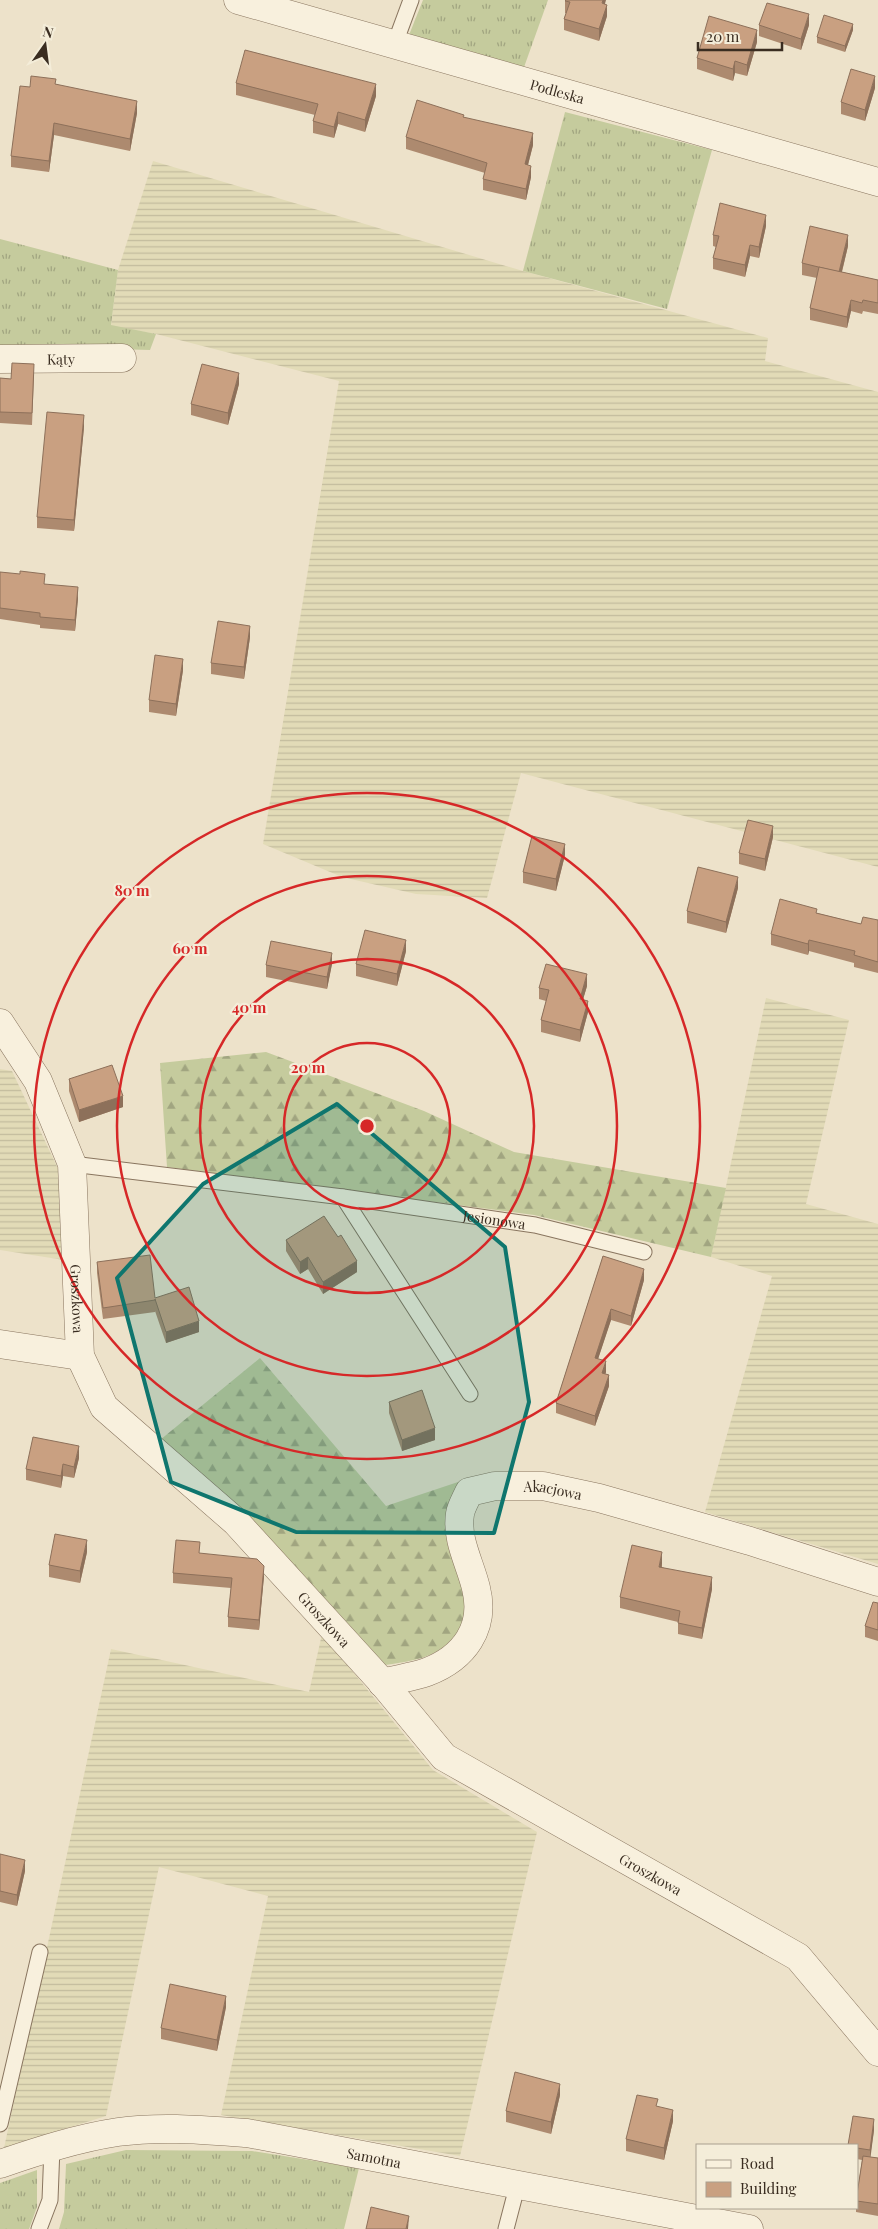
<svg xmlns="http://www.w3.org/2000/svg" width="878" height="2229" font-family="'Playfair Display',serif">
	<defs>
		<pattern id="farmland-rules" width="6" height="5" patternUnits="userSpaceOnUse" patternTransform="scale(1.25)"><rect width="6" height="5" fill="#e2dbb7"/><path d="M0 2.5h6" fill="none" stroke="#c3bc9d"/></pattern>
		<pattern id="grass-tufts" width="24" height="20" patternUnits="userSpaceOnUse" patternTransform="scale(1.25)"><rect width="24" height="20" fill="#c5cb9d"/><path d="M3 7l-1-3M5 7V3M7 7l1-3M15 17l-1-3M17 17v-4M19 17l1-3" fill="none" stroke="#a1a580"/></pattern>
		<pattern id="forest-firs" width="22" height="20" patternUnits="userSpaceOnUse" patternTransform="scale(1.25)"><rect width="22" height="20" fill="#c5cb9d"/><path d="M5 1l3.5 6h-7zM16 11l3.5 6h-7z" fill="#a1a580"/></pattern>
	</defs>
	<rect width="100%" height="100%" fill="#ede2ca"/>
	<g fill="url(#farmland-rules)">
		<polygon points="153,161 523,271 768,338 765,361 878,392 878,867 521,773 487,898 416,894 342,877 263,844 339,381 156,334 111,326 118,270"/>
		<polygon points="766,998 849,1020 806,1204 878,1224 878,1564 705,1512 772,1276 711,1257"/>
		<polygon points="0,1069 12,1071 61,1175 64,1260 0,1250"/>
		<polygon points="322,1634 433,1770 537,1832 460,2156 221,2115 268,1896 159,1867 106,2116 4,2148 111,1649 309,1692"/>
	</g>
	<g fill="url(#grass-tufts)">
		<polygon points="423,0 548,0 523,70 409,35"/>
		<polygon points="565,112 712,150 667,309 523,271"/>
		<polygon points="0,239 118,270 111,325 156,334 150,350 0,346"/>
		<polygon points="126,2150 252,2151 359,2168 344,2229 59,2229 64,2212 66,2164"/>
		<polygon points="37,2170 37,2207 29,2229 0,2229 0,2183"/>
	</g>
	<g fill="url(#forest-firs)">
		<polygon points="266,1052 424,1111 514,1152 726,1188 711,1257 534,1215 167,1167 160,1063"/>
		<path d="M260,1358l126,148 75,-25 -11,38 18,84v23c-32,30 -40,33 -83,39l-225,-225z"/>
	</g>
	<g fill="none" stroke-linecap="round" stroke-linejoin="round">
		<g stroke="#89755f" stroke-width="17">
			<g id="service">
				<polyline points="394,46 411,0"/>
				<path id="s1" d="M72,1164l271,33 192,28 109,27"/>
				<polyline points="343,1197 470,1394"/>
				<polyline points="0,2124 40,1952"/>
				<polyline points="39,2229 50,2200 52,2147"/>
				<polyline points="506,2229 518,2183"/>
			</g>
		</g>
		<g stroke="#89755f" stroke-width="29">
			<g id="minor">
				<path id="s2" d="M238,0l640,182"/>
				<path id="s3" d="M0,359l122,-1"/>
				<path id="s4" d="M0,1023l38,58 34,83 8,192 24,51 132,115 146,160 62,75 354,200 80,95"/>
				<polyline points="0,1344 80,1356"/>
				<path id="s5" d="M382,1683c15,-4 31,-6 45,-11 37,-14 59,-44 49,-84 -6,-25 -20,-48 -16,-74 1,-7 6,-15 9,-22l26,-6h48l56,12 151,43 128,41"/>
				<path id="s6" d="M0,2164c38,-13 78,-26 118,-32 43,-6 86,-2 129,1l502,96"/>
			</g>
		</g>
		<use href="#service" stroke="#f8f0dd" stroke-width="15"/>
		<use href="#minor" stroke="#f8f0dd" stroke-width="28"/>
	</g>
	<g fill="#ad8a6f">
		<polygon points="565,1 605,4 607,16 599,41 564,30 564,19 566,13 565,13"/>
		<polygon points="759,25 809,25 801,50 759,36"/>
		<polygon points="853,30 845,52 817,43 817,37"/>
		<polygon points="757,42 747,76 735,73 733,81 697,69 697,58"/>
		<polygon points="236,83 376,96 365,132 338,124 334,138 313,133 313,121 315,115 236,95"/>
		<polygon points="56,84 137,113 130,151 54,135 49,172 11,167 11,156 30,87"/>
		<polygon points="875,88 865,121 841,114 841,102"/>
		<polygon points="464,117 533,145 528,165 531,177 526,200 483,190 483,179 485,173 406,149 406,137"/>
		<polygon points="766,226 759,258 750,256 745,277 713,269 713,258 716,247 713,246 713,235"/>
		<polygon points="848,246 842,272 878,280 878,314 863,311 862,314 851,311 847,328 810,320 810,308 817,278 802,275 802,263"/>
		<polygon points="34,375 32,425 0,423 0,378 11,379"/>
		<polygon points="239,384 228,425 191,415 191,404"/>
		<polygon points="84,427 74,531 37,528 37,517"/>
		<polygon points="0,572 45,584 78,598 75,631 40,628 40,625 0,619"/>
		<polygon points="250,637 244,679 211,674 211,663"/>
		<polygon points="183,670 176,716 149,712 149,700"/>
		<polygon points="773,837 765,871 739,864 739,853"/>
		<polygon points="565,855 556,891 523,883 523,872"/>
		<polygon points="738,888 726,933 687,923 687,911"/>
		<polygon points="817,913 861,924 878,920 878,973 854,967 854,963 809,951 808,955 771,945 771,934"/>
		<polygon points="406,951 397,986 356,976 356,964"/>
		<polygon points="332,964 327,989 266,977 266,965"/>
		<polygon points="587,986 583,999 588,1012 580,1042 541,1032 541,1020 546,1001 539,999 539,988"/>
		<polygon points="69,1079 123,1107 79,1122 69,1091"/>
		<polygon points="338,1237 357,1272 323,1294 308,1269 300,1274 286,1251 286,1240"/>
		<polygon points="603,1256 644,1280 631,1326 611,1320 598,1359 606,1372 605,1374 609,1386 595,1426 556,1413 556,1403"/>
		<polygon points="97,1262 155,1298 199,1332 166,1343 155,1311 155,1312 103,1319 97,1273"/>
		<polygon points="389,1402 435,1440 402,1451 389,1413"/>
		<polygon points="79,1458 74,1478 63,1476 61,1488 26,1480 26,1469"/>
		<polygon points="87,1552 80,1583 49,1577 49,1565"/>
		<polygon points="200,1554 264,1576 259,1630 228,1627 228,1617 231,1588 173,1583 173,1573"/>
		<polygon points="662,1564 662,1567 712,1589 702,1639 678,1634 678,1622 620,1608 620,1597"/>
		<polygon points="878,1603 878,1641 865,1637 865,1626"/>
		<polygon points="0,1854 25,1871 17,1906 0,1902"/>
		<polygon points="226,2007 217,2051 161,2039 161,2028"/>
		<polygon points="560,2095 551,2134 506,2122 506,2111"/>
		<polygon points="658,2106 673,2121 664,2160 626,2151 626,2139"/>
		<polygon points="874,2130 870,2157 878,2158 878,2216 856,2212 856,2208 857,2208 857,2194 862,2160 857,2159 857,2145"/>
	</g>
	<g fill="#8d705a">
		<polygon points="603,0 606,0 602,15 602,3"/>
		<polygon points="607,5 607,16 599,41 599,29"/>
		<polygon points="809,14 809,25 801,50 801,39"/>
		<polygon points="853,24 853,30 845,52 845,46"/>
		<polygon points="757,30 757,42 747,76 747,65"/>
		<polygon points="735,61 735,73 733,81 733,69"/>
		<polygon points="875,76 875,88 865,121 865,110"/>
		<polygon points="376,84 376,96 365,132 365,120"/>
		<polygon points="137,101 137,113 130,151 130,139"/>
		<polygon points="338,112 338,124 334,138 334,127"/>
		<polygon points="54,123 54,135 49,172 49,161"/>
		<polygon points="533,133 533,145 525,176 525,164"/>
		<polygon points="531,166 531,177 526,200 526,189"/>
		<polygon points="766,215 766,226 759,258 759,247"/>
		<polygon points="848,235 848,246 839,283 839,272"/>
		<polygon points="750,245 750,256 745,277 745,265"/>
		<polygon points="851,300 851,311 847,328 847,317"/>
		<polygon points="239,373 239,384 228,425 228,413"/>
		<polygon points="84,415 84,427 74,531 74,520"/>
		<polygon points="78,587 78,598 75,631 75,620"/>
		<polygon points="250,626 250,637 244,679 244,667"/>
		<polygon points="183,659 183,670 176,716 176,704"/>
		<polygon points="773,826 773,837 765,871 765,859"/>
		<polygon points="565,844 565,855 556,891 556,879"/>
		<polygon points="738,877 738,888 726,933 726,922"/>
		<polygon points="406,940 406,951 397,986 397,974"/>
		<polygon points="809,940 809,951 808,955 808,944"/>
		<polygon points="332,953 332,964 327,989 327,977"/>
		<polygon points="587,974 587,986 580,1010 580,999"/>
		<polygon points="588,1001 588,1012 580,1042 580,1030"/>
		<polygon points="123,1096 123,1107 79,1122 79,1110"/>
		<polygon points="308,1257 308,1269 300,1274 300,1262"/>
		<polygon points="357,1261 357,1272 323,1294 323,1282"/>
		<polygon points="644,1269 644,1280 631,1326 631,1316"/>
		<polygon points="611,1309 611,1320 595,1368 595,1358"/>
		<polygon points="199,1321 199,1332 166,1343 166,1332"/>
		<polygon points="606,1361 606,1372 602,1384 602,1373"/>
		<polygon points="609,1375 609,1386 595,1426 595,1416"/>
		<polygon points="435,1428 435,1440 402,1451 402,1440"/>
		<polygon points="79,1446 79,1458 74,1478 74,1467"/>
		<polygon points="63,1464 63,1476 61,1488 61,1476"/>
		<polygon points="87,1540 87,1552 80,1583 80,1571"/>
		<polygon points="662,1552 662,1564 659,1578 659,1567"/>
		<polygon points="264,1566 264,1576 259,1630 259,1620"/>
		<polygon points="712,1577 712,1589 702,1639 702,1628"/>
		<polygon points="25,1860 25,1871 17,1906 17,1895"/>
		<polygon points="226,1996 226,2007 217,2051 217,2040"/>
		<polygon points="560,2084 560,2095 551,2134 551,2122"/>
		<polygon points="673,2110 673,2121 664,2160 664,2148"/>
		<polygon points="874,2119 874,2130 870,2161 870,2150"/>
		<polygon points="409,2216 408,2229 406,2229"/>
	</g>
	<g fill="#c9a081" stroke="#8d705a">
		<polygon points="566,0 603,0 602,3 607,5 599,29 564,19 570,2 565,1"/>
		<polygon points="767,3 809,14 801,39 759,25"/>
		<polygon points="824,15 853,24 845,46 817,37"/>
		<polygon points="709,16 757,30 747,65 735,61 733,69 697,58"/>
		<polygon points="245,50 376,84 365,120 338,112 334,127 313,121 318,104 236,83"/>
		<polygon points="851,69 875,76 865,110 841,102"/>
		<polygon points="31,76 56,79 55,84 137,101 130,139 54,123 49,161 11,156 20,86 30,87"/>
		<polygon points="417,100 464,115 463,117 533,133 525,164 531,166 526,189 483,179 487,163 406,137"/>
		<polygon points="720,203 766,215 759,247 750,245 745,265 713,258 719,236 713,235"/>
		<polygon points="810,226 848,235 839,272 802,263"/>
		<polygon points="819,267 878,280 878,303 863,300 862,303 851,300 847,317 810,308"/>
		<polygon points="12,363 34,364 32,413 0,412 0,378 11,379"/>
		<polygon points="202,364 239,373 228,413 191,404"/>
		<polygon points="47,412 84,415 74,520 37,517"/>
		<polygon points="20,571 45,574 44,584 78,587 75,620 40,617 40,613 0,608 0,572 20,574"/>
		<polygon points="218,621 250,626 244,667 211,663"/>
		<polygon points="155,655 183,659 176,704 149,700"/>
		<polygon points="748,820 773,826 765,859 739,853"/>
		<polygon points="532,836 565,844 556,879 523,872"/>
		<polygon points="698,867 738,877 726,922 687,911"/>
		<polygon points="780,899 817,909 816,913 861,924 863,917 878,920 878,962 854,955 855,951 809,940 808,944 771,934"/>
		<polygon points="365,930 406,940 397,974 356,964"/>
		<polygon points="271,941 332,953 327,977 266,965"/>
		<polygon points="546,964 587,974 580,999 588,1001 580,1030 541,1020 549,990 539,988"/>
		<polygon points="112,1065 123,1096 79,1110 69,1079"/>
		<polygon points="324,1216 338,1237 341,1235 357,1261 323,1282 308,1257 300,1262 286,1240"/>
		<polygon points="150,1255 155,1298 189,1287 199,1321 166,1332 155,1299 155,1300 103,1308 97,1262"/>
		<polygon points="603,1256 644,1269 631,1316 611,1309 595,1358 606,1361 602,1373 609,1375 595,1416 556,1403"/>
		<polygon points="422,1390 435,1428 402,1440 389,1402"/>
		<polygon points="33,1437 79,1446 74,1467 63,1464 61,1476 26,1469"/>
		<polygon points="55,1534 87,1540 80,1571 49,1565"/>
		<polygon points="176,1540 200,1542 199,1553 257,1559 264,1566 259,1620 228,1617 232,1578 173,1573"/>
		<polygon points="632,1545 662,1552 659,1567 712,1577 702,1628 678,1623 680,1611 620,1597"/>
		<polygon points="873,1602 878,1603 878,1630 865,1626"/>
		<polygon points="0,1854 25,1860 17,1895 0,1891"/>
		<polygon points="170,1984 226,1996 217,2040 161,2028"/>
		<polygon points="515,2072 560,2084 551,2122 506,2111"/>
		<polygon points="637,2095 658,2099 656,2106 673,2110 664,2148 626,2139"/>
		<polygon points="853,2116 874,2119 870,2150 857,2148 857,2145 848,2145"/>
		<polygon points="863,2156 878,2158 878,2204 857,2201 857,2194"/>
		<polygon points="371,2207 409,2216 406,2229 366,2229"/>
	</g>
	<path fill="#0f766e" fill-opacity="0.2" stroke="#0f766e" stroke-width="4" stroke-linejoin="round" d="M337,1104l168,143 24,155 -35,131 -198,-1 -125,-50 -54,-204 86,-94z"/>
	<g fill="none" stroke="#d62828" stroke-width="2.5">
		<circle cx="367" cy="1126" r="83"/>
		<circle cx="367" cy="1126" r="167"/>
		<circle cx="367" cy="1126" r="250"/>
		<circle cx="367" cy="1126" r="333"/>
	</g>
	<g text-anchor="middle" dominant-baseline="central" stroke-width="4.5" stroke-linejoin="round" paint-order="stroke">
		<g font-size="14" fill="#3a2d21" stroke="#f4edd9">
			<text stroke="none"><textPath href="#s2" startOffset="332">Podleska</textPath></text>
			<text stroke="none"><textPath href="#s3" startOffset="61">Kąty</textPath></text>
			<text stroke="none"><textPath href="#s1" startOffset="426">Jesionowa</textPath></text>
			<text stroke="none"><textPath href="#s4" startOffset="294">Groszkowa</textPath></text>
			<text stroke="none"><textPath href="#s5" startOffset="339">Akacjowa</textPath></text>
			<text stroke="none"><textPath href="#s4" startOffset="714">Groszkowa</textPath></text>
			<text stroke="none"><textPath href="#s4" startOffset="1134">Groszkowa</textPath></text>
			<text stroke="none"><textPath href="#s6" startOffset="381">Samotna</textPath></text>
		</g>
	</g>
	<circle cx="367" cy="1126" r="8" fill="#d62828" stroke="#f4edd9" stroke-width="2.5"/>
	<g font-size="15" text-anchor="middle" font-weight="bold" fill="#d62828" stroke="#f4edd9" stroke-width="4.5" stroke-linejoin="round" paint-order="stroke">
		<text x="132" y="896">80 m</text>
		<text x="190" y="954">60 m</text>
		<text x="249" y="1013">40 m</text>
		<text x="308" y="1073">20 m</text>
	</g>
	<rect x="696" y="2144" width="162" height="65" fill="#f4edd9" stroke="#aaa08f"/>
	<rect x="706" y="2160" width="25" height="8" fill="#f8f0dd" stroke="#aaa08f"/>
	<text x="740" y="2169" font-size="15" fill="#3a2d21">Road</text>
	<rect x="706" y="2182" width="25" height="15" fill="#c9a081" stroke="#aaa08f"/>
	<text x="740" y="2194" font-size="15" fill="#3a2d21">Building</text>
	<g transform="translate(45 45) rotate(14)" stroke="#f4edd9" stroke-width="4" paint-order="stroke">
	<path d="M0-4L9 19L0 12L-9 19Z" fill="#3a2d21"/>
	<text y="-8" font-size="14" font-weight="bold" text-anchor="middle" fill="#3a2d21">N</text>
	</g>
	<path d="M698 42v8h84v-8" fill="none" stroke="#3a2d21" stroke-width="2.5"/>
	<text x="706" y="42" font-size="15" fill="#3a2d21" stroke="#f4edd9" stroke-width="4" paint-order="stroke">20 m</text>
</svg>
